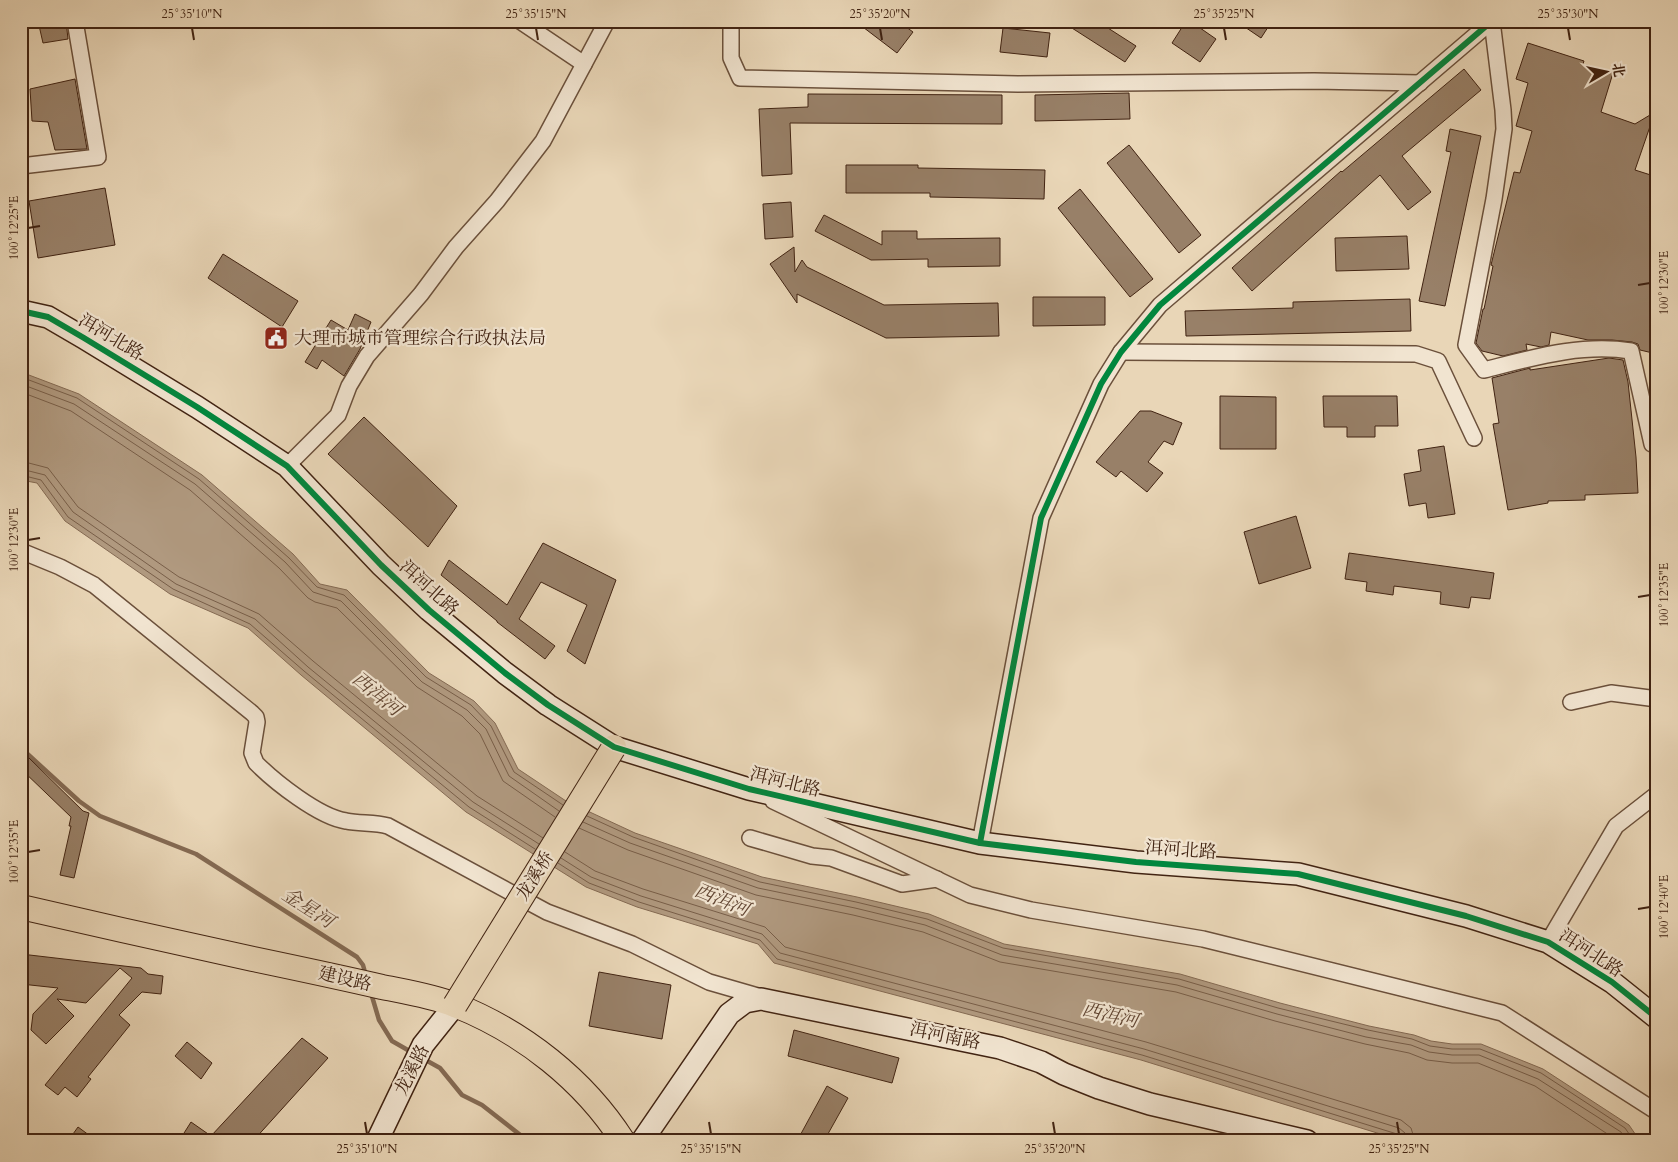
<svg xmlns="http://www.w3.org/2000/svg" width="1678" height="1162" font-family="Cardo,'Noto Serif SC',serif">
	<rect width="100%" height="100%" fill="#e9d6b7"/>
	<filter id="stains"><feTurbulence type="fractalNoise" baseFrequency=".004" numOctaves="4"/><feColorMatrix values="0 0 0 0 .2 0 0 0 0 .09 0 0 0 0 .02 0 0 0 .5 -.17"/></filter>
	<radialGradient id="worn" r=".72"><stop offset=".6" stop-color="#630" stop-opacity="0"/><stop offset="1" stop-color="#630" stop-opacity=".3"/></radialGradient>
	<polygon fill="#b0997f" stroke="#846a53" points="21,372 79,394 202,475 293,554 320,584 347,590 429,673 474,701 495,723 518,769 566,801 635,833 762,877 857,897 929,914 1004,944 1180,974 1280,1003 1369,1026 1414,1035 1431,1041 1452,1044 1481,1044 1543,1069 1629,1125 1640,1141 1403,1141 1141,1060 774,963 758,944 637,907 586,887 466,812 301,675 248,628 170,594 65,521 37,483 21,480"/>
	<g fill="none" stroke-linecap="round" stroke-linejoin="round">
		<g stroke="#785e48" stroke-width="1">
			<polyline points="21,377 77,398 199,479 289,558 317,587 344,595 426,677 471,705 491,726 514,772 563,805"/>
			<polyline points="21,384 74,404 195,484 285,562 313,592 341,601 422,682 467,710 486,729 509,776 559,811"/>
			<polyline points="21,392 71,411 190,490 279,568 308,598 315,602 337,608 417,687 462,716 480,734 503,781 555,817"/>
			<polyline points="21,461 48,468 78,507 179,577 259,614 313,661 477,796 543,838"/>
			<polyline points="21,469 45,475 73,512 176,584 255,619 308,667 473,802 539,844"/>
			<polyline points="21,475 41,480 68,517 173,589 250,624 304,671 469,807 535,849"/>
			<polyline points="587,816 633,837 760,882 856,902 927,919 1003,948 1179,979 1278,1008 1368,1030 1412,1039 1430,1046 1452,1049 1480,1049 1541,1073 1625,1128 1634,1141"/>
			<polyline points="583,822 630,843 758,888 855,908 925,925 1002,955 1177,985 1277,1014 1366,1037 1411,1045 1429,1052 1452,1055 1479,1055 1538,1079 1621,1132 1626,1141"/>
			<polyline points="579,828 628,850 756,895 853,915 923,932 1000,962 1176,992 1275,1021 1365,1044 1409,1053 1427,1060 1452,1063 1478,1063 1535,1086 1618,1141"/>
			<polyline points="565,852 595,871 643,889 765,927 785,947 1146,1042 1401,1120 1411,1128 1415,1141"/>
			<polyline points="561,858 591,877 641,896 762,934 780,953 1144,1049 1399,1128 1405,1133 1407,1141"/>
			<polyline points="558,863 589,883 639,902 760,940 777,959 1142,1055 1397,1134 1400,1136 1401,1141"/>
		</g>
		<g stroke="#846a53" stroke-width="4.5">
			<polyline points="21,748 79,801 100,816 196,854 357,957 363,965 366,976"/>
			<polyline points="371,993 379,1020 392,1041 413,1053"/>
			<polyline points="422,1058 440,1068 462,1095 482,1105 528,1141"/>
		</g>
	</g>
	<g fill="#988068" stroke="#412312">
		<polygon points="38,21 66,21 68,39 43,43"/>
		<polygon points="855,21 898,21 913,32 897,53"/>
		<polygon points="1061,21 1097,21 1136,46 1125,62"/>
		<polygon points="1186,21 1190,21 1216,39 1200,62 1172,43"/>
		<polygon points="1236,21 1272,21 1261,38"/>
		<polygon points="1003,28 1050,33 1047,57 1000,52"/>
		<polygon points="1528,43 1584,61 1583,64 1613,73 1601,112 1635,124 1655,112 1635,170 1657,177 1657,354 1640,350 1638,344 1632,342 1612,340 1588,340 1551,332 1549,345 1541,347 1526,344 1527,350 1503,356 1482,351 1476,343 1483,309 1484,309 1493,266 1491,265 1514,172 1520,173 1532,131 1516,126 1528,83 1516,79"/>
		<polygon points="1464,69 1481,90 1402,156 1431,192 1408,210 1380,175 1252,291 1232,268 1341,171 1342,172"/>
		<polygon points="75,79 87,149 55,150 48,122 32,121 30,89"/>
		<polygon points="1129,93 1130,119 1035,121 1035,95"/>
		<polygon points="808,94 1002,95 1002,124 790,123 792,174 762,176 759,109 808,107"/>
		<polygon points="1450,129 1481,136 1445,306 1419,301 1451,152 1446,151"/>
		<polygon points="1129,145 1201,235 1179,253 1107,163"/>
		<polygon points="846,165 918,165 918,168 1045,170 1044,199 930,197 930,193 846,193"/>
		<polygon points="105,188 115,245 38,258 29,201"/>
		<polygon points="1080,189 1153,279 1130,297 1058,208"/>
		<polygon points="791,202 793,237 765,239 763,204"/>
		<polygon points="824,215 882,245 882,231 917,231 917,239 1000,238 1000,266 928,267 928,259 871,260 815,231"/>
		<polygon points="1407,236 1409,269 1336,271 1335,238"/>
		<polygon points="794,247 795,272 802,260 807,267 884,305 998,303 999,336 886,338 797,294 797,303 770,264"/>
		<polygon points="223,254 298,301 282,327 208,278"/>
		<polygon points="1033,297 1105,297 1105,325 1033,326"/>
		<polygon points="1410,299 1411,331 1186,336 1185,311 1293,308 1293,302"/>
		<polygon points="355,314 371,322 360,349 344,376 322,360 317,369 305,362 331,320 348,330"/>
		<polygon points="1609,358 1623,360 1628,382 1636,457 1638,493 1585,495 1585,500 1548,501 1548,503 1508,510 1493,424 1499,423 1492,378 1530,368 1530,370"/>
		<polygon points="1220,396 1276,397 1276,449 1220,449"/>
		<polygon points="1323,396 1397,396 1398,426 1375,426 1375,437 1347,437 1347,427 1324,427"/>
		<polygon points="1140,411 1151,411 1182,423 1173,445 1164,441 1148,462 1163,473 1147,492 1121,471 1116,477 1096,462"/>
		<polygon points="364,417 457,506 428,547 328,454"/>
		<polygon points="1444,446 1455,514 1428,518 1426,503 1409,506 1404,474 1421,471 1418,450"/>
		<polygon points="1296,516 1311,568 1259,584 1244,532"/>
		<polygon points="543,543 616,580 585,664 567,651 587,605 541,582 519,619 555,646 545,659 497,622 497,621 441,575 449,560 507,605"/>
		<polygon points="1349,553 1494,573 1490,599 1471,597 1469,608 1440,604 1441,592 1394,586 1393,595 1366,591 1367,582 1345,579"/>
		<polygon points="28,757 83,811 89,813 74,878 60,875 71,826 69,826 71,817 21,769 21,763"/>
		<polygon points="21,954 141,968 148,974 163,976 161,994 142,992 119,1015 130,1025 88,1077 91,1079 77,1097 65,1087 58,1095 45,1085 132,978 120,968 86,1003 57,999 74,1016 46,1044 31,1030 33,1014 58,988 21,984"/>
		<polygon points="599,972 671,985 662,1039 589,1026"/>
		<polygon points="794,1030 899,1058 892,1083 788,1056"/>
		<polygon points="302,1038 328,1058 253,1141 179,1141 191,1122 211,1136"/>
		<polygon points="187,1042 212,1063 201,1079 175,1056"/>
		<polygon points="827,1086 848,1098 824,1141 797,1141"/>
		<polygon points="78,1127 97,1141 68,1141"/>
	</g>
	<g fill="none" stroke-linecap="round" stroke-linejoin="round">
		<g stroke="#6b503b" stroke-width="18">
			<g id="street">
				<polyline points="520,21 584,64"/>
				<polyline points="731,21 731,58 740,78 1018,84 1314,81 1420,83"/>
				<path d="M1492,21l11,89 1,19 -10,70 -28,146 18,25c48,-12 97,-27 147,-19l21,93 5,2"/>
				<polyline points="21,166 98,157 75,21"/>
				<polyline points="1121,352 1416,354 1438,361 1474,438"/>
				<polyline points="287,466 338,415 349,386 367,356 421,294 456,247 497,201 543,141 607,21"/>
				<path d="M21,551l39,16 34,18 158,128 4,4 1,5 -5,31 4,10c19,19 63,54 90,58 14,3 28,1 42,5l159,86 85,32 77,38 52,15"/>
				<polyline points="1571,702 1611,693 1657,699"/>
				<polyline points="773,801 970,895 1031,910 1203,939 1502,1013 1657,1112"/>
				<polyline points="750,838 812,856 831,858 902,884 937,879"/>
				<polyline points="980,843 1041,518 1101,384 1121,352 1160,305 1492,21"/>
				<polyline points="1548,942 1616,826 1657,794"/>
			</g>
		</g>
		<g stroke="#412312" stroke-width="24">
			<g id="secondary">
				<polyline points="21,311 48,317 84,338 197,407 287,466 381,565 429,610 505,673 548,705 614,747 749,789 980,843 1136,862 1298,874 1466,916 1548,942 1612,982 1657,1018"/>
				<polyline points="377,1141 423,1045 455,1005"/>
				<polyline points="642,1141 729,1014 745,1002 761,999 1000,1048 1041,1062 1064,1074 1099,1088 1150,1104 1307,1141"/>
			</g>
		</g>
		<g stroke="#412312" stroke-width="26">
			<path id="primary" d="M21,907c77,18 155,35 232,52 43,9 86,18 129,28 25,5 50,9 73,18 68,27 129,75 168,136"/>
		</g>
		<use href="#street" stroke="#f1e4d0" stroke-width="15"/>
		<use href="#secondary" stroke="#f1e4d0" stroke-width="21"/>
		<use href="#primary" stroke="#e9d6b7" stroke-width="24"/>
		<g stroke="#412312" stroke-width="26" stroke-linecap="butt">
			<polyline id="primary-bridge" points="455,1005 614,747"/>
		</g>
		<use href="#primary-bridge" stroke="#e9d6b7" stroke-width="24"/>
		<g stroke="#f1e4d0" stroke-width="9">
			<g id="cycleway">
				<polyline points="21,311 48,317 84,338 197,407 287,466 381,565 429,610 505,673 548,705 614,747 749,789 980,843 1136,862 1298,874 1466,916 1548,942 1612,982 1657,1018"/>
				<polyline points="980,843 1041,518 1101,384 1121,352 1160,305 1492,21"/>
			</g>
		</g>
		<use href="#cycleway" stroke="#00873e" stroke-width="6"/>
	</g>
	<path fill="none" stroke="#412312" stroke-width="2" d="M192,28l2,12M536,28l2,12M880,28l2,12M1224,28l2,12M1568,28l2,12M28,228l12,-2M1638,285l12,-2M28,540l12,-2M1638,597l12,-2M28,852l12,-2M1638,909l12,-2M365,1122l2,12M709,1122l2,12M1053,1122l2,12M1397,1122l2,12"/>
	<defs>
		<g id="civic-square" transform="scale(1.25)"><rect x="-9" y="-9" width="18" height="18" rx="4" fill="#8f2418" stroke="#f1e4d0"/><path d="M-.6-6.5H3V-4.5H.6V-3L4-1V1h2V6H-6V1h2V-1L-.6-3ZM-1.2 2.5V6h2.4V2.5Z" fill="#fff"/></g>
	</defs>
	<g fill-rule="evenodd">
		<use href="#civic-square" x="276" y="338"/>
	</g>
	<g text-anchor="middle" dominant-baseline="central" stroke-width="4.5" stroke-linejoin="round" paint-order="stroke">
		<g font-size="18" fill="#412312" stroke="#f1e4d0">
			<text transform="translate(111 337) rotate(31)">洱河北路</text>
			<text transform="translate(429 588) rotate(42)">洱河北路</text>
			<text transform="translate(785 782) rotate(14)">洱河北路</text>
			<text transform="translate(1181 850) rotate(4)">洱河北路</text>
			<text transform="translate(535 876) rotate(-58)">龙溪桥</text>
			<text transform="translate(1591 953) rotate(33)">洱河北路</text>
			<text transform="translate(345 979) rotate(13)">建设路</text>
			<text transform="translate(945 1036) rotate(12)">洱河南路</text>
			<text transform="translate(412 1070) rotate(-63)">龙溪路</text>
		</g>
		<g font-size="18" fill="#412312" stroke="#f1e4d0" text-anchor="start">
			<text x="294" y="338">大理市城市管理综合行政执法局</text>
		</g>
		<g font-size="19" font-style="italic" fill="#624633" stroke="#f1e4d0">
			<text transform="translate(377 694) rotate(39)">西洱河</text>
			<text transform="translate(722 900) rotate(22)">西洱河</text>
			<text transform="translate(308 908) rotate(33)">金星河</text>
			<text transform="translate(1110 1015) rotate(13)">西洱河</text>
		</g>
	</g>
	<rect width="1678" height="1162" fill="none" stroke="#e9d6b7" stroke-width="55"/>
	<g transform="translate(1606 72) rotate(81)" stroke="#f1e4d0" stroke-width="4" paint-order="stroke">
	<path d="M0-4L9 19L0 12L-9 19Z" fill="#412312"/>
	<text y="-8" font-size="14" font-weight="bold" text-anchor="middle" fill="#412312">北</text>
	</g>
	<rect x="28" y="28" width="1622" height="1106" fill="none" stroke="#412312" stroke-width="2"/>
	<g font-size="12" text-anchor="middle" fill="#412312">
		<text x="192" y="18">25°35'10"N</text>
		<text x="536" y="18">25°35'15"N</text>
		<text x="880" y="18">25°35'20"N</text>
		<text x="1224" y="18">25°35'25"N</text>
		<text x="1568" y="18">25°35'30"N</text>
		<text transform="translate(14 228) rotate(-90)" y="4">100°12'25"E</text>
		<text transform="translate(1664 283) rotate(-90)" y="4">100°12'30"E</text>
		<text transform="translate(14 540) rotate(-90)" y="4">100°12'30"E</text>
		<text transform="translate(1664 595) rotate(-90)" y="4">100°12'35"E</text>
		<text transform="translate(14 852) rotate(-90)" y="4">100°12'35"E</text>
		<text transform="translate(1664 907) rotate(-90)" y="4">100°12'40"E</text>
		<text x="367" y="1153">25°35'10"N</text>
		<text x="711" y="1153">25°35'15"N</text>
		<text x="1055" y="1153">25°35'20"N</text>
		<text x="1399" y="1153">25°35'25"N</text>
	</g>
	<rect width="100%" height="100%" filter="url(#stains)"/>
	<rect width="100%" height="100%" fill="url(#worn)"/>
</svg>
